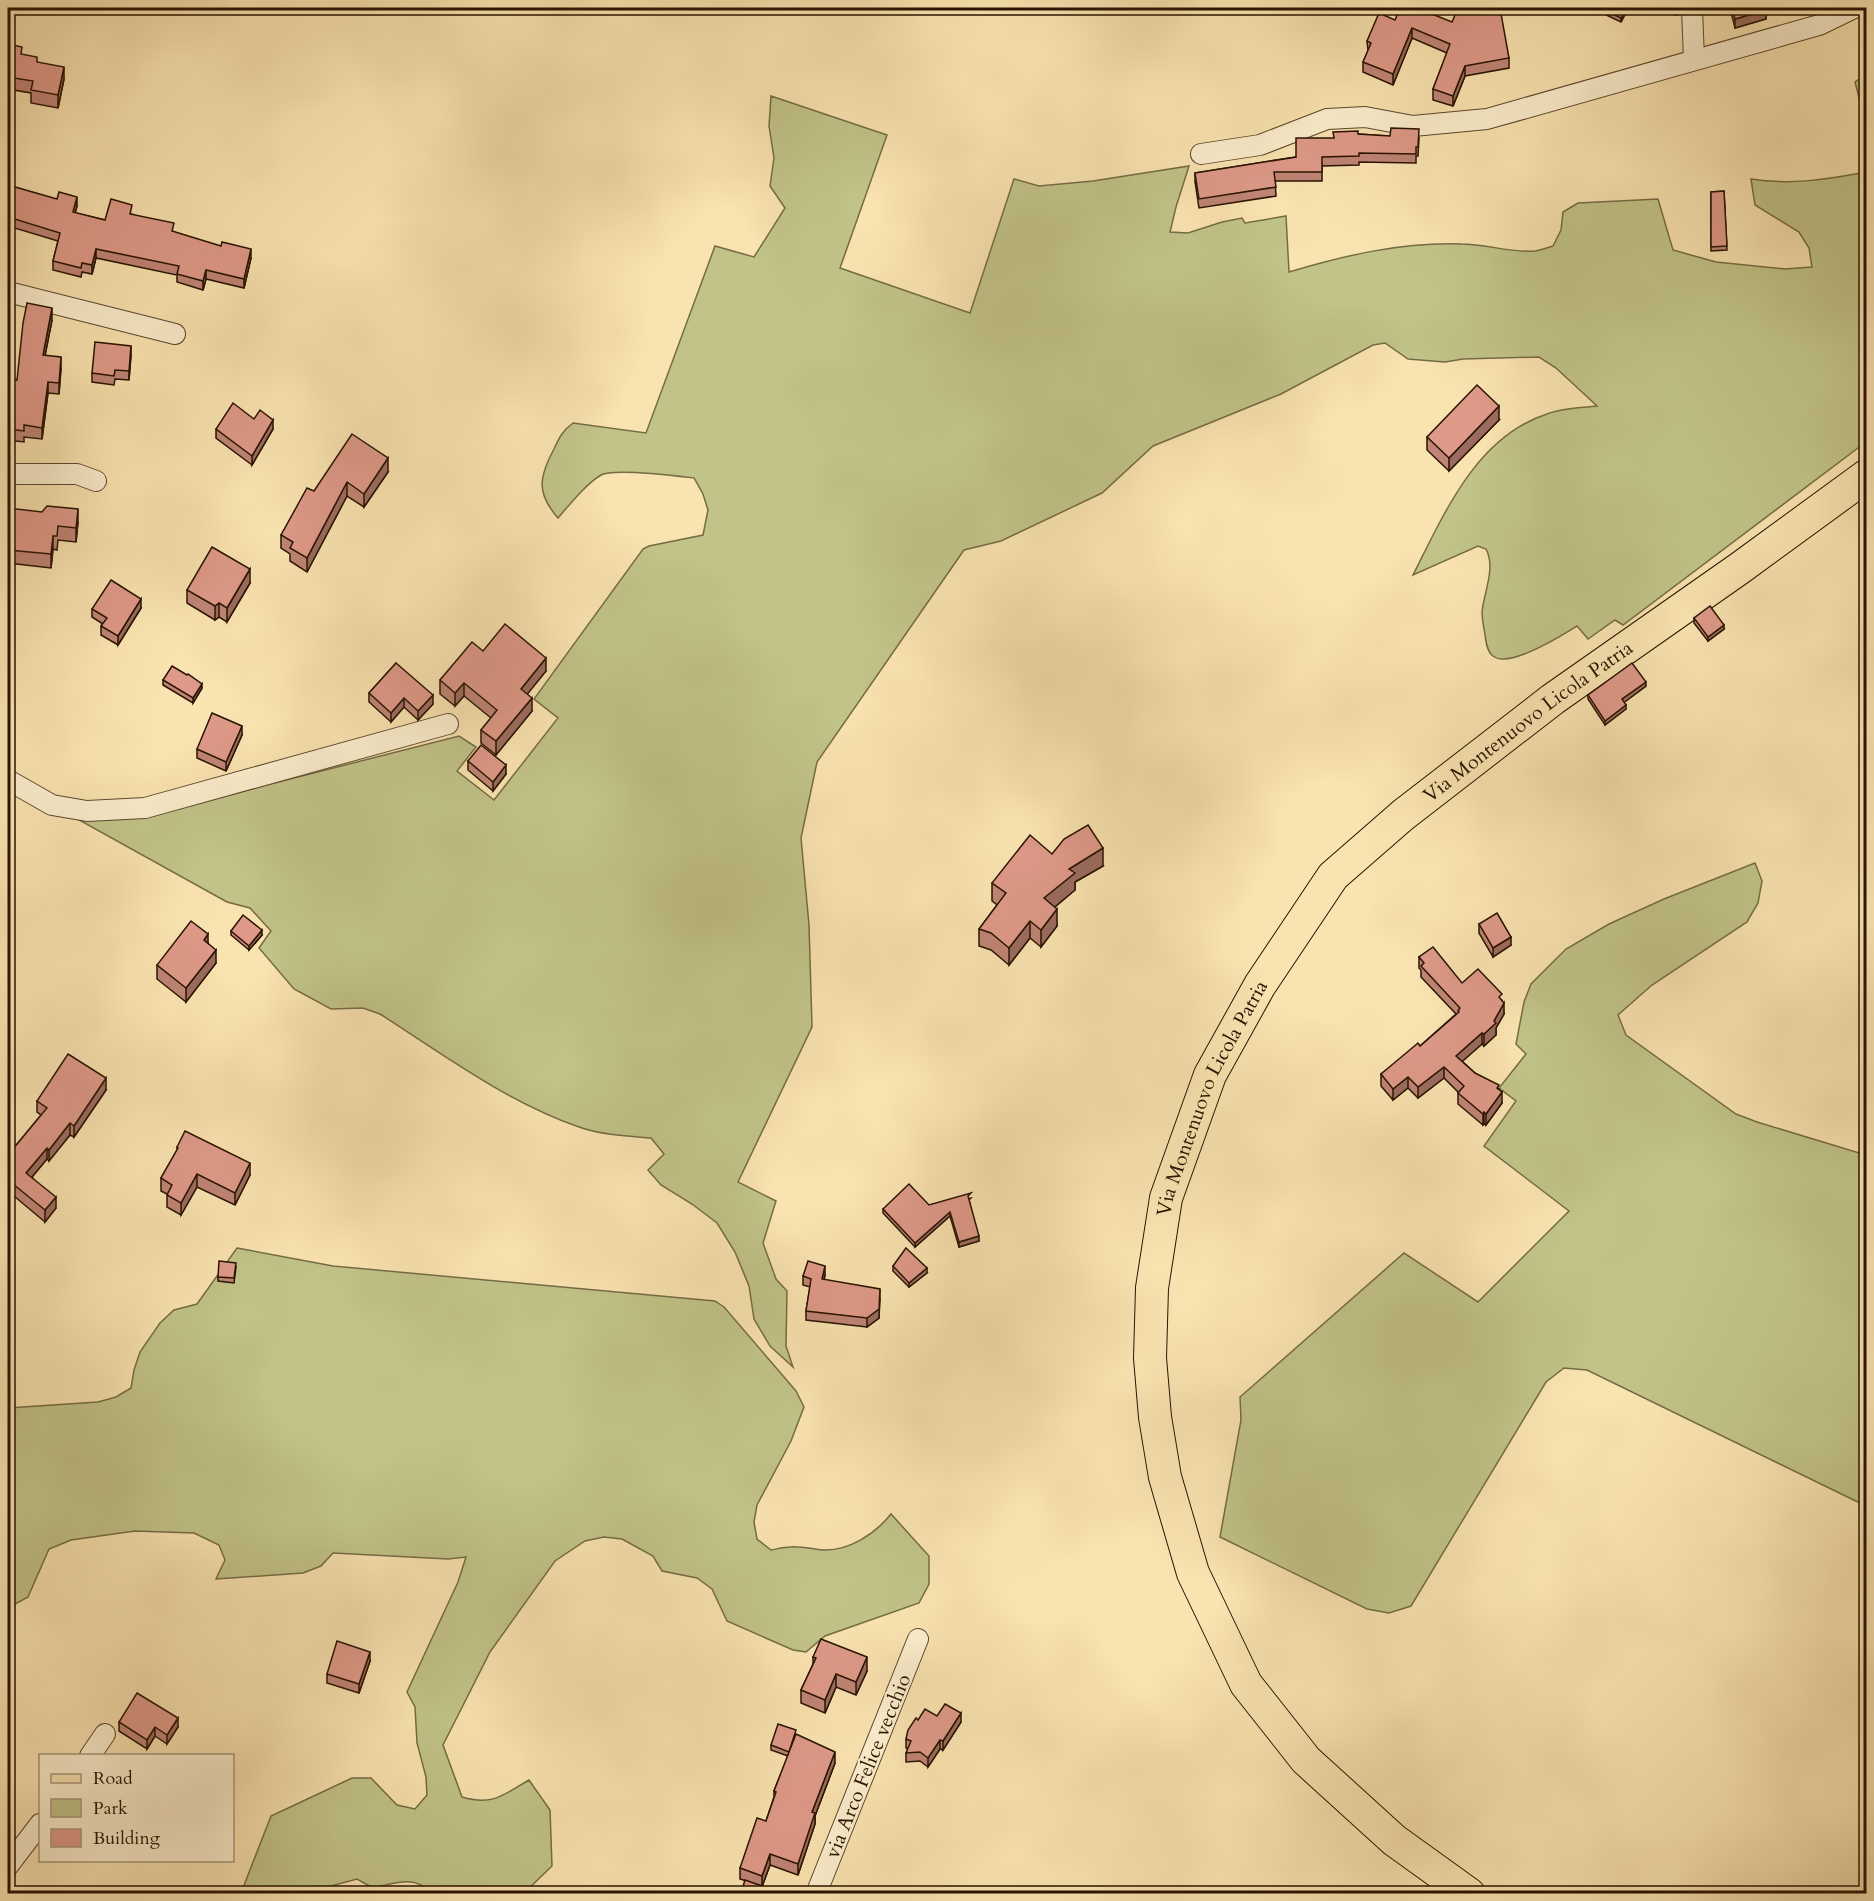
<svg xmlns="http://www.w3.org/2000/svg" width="1874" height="1901" font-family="Cardo,serif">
	<rect width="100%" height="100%" fill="#f9e3b0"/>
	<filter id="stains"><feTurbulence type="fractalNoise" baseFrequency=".00333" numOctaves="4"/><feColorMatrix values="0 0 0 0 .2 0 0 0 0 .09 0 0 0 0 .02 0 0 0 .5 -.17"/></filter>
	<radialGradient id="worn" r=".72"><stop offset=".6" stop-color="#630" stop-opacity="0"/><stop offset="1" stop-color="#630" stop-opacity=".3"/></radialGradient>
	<g fill="#c1c388" stroke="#756b44" stroke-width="1.5">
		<polygon points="1866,74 1866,73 1866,113 1862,109 1855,82"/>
		<path d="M771,96l116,39 -47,133 130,45 44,-134 25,7 54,-5 96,-15 -13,41 -6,25 18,1 34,-11 20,-4 3,5 41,-7 3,56c57,-17 113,-30 173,-28 24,0 49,9 73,7 6,-1 12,-3 18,-5l8,-16 2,-18 15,-9 80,-4 15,51 43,12 69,7 27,-2 -3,-19 -10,-16 -44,-27 -4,-26c38,6 72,1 110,-6l5,-3v272l-243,183 -8,-5 -27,19 -11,-13c-16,10 -68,43 -84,30 -6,-4 -7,-14 -8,-21 -1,-7 -3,-16 -3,-23 2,-20 14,-44 4,-63l-8,-3 -65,29c31,-61 63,-138 134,-161 15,-6 34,-6 50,-8l-41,-38 -17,-11 -76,2 -18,3 -37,-3 -23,-16 -12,2 -92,49 -128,52 -51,47 -101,48 -37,9 -147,212 -16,76 8,87 3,102 -74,155 38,19 -13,42 13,36 11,12 -1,55 7,21 -23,-21 -16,-27 -5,-33 -14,-34 -18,-29 -25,-19 -31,-19 -13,-15 16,-16 -13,-16c-23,-2 -50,-3 -72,-11 -72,-25 -135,-72 -199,-113l-17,-6 -32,1 -37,-20 -35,-41 12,-17 -21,-23 -23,-6 -148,-82 58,-2 322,-82 17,11 -19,24 37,29 64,-82 -24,-19 109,-150 6,-3 54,-11 5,-25 -5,-16 -9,-16c-17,-2 -80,-10 -93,-3 -15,9 -31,29 -43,43 -22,-25 -19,-41 -4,-69 5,-11 9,-19 19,-26l73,10 69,-187 39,11 31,-49 -15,-22 4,-28 -5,-32z"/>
		<polygon points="1755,863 1762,881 1758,903 1747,922 1652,985 1618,1015 1626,1035 1736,1114 1757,1122 1866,1155 1866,1506 1587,1370 1564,1368 1546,1382 1411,1606 1389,1613 1367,1609 1220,1537 1241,1420 1240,1397 1404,1253 1478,1302 1569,1211 1484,1146 1516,1101 1499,1088 1526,1054 1516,1044 1524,1002 1531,984 1566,949 1609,924 1664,899"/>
		<path d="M237,1248l96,18 382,35 9,6 72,84 8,16 -13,34 -34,64 -3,17 3,17 14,11c6,-1 13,-3 19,-3 11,-1 22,2 33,3 26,1 52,-16 68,-36l38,42v28l-10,19 -94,33 -19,16 -13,-2 -66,-29 -15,-32 -15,-11 -35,-7 -9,-15 -31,-17 -18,-2 -19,4 -30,20 -65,91 -47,93 19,52c31,9 41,-2 67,-17l21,30 2,56 -28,27h-94c-14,-19 -38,-9 -57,-5l-16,-9 -52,14h-64l30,-77 81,-38h19l26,27 18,4 12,-14 -1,-18 -9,-34 -2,-36 -8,-15 51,-110 8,-25 -18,2 -115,-6 -12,13 -18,7 -87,6 9,-19 -6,-15 -25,-12 -59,-2 -64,9 -22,9 -21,48 -20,11v-200l90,-6 18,-5 15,-9 3,-18 6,-18 20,-29 14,-13 23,-6z"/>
	</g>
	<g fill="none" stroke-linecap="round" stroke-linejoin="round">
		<g stroke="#5d472d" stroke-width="22">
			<g id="minor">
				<polyline points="1692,8 1694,60"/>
				<polyline points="1201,154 1260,145 1327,119 1365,117 1413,126 1487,119 1819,25 1854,8"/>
				<polyline points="8,292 175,334"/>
				<polyline points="8,474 77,474 96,481"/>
				<polyline points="8,780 52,805 87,811 145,808 448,724"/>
				<polyline points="90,1756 105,1734"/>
				<polyline points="8,1866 40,1824"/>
				<polyline points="816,1894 918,1639"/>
			</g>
		</g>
		<g stroke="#291301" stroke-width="34">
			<g id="primary">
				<path id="s1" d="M1469,1894l-75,-54 -88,-80 -60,-76 -53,-111 -28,-96 -10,-60 -5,-59 2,-70 14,-90 44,-123 50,-90 73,-109 70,-61 150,-116 187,-131 126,-92"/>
			</g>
		</g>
		<use href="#minor" stroke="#fbedcc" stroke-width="20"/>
		<use href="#primary" stroke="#f9e3b0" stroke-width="32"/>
	</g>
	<g fill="#bf8475" stroke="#291301" stroke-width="1.5">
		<polygon points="1509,8 1525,8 1522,13"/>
		<polygon points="1600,8 1628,8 1628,9 1621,22 1600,12"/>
		<polygon points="1654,8 1677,8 1677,15 1654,12"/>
		<polygon points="1730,8 1765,8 1766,19 1735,28"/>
		<polygon points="1395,20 1509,58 1509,68 1465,76 1453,106 1433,100 1433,89 1447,53 1412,38 1393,85 1363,72 1363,62 1368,51 1367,41"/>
		<polygon points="8,44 22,55 37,62 64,79 58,108 31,103 31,93 8,89"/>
		<polygon points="1358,134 1419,138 1418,156 1416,156 1416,163 1359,162 1359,165 1322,166 1322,181 1275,181 1276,196 1199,208 1195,182 1195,173 1296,157 1334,138"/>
		<polygon points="8,185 77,206 75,213 105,220 132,214 174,232 251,258 244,288 206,279 203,290 177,282 177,275 96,258 92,274 82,272 81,277 53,270 53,261 58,241 8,226"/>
		<polygon points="1724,191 1727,250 1711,251 1711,192"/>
		<polygon points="52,320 45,355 61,368 59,394 48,393 42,439 24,437 24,442 8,440 8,378 17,380"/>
		<polygon points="131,355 129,380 115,379 114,385 92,382 92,373"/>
		<polygon points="1499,420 1449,471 1427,450 1427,437"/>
		<polygon points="216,429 273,429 252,465 216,438"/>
		<polygon points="388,472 364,507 347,496 307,572 290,561 290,554 281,548 281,535 314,491"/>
		<polygon points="8,508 78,522 76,542 58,540 57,550 53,549 51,568 8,563"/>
		<polygon points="250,583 227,622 219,617 215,620 187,603 187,590"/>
		<polygon points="141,608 118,645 101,635 101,626 103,624 92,617 92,609"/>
		<polygon points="1694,618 1724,629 1708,641 1694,623"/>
		<polygon points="483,651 546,671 527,694 532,711 496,755 481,743 481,730 491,718 464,696 455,706 440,694 440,680"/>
		<polygon points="396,663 433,704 418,720 404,707 391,722 369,702 369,693"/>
		<polygon points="163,680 202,688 193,703 163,685"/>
		<polygon points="1646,686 1624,702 1626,709 1605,725 1588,699 1588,695"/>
		<polygon points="242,735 226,771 197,758 197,749"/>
		<polygon points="468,761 506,774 493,791 468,770"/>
		<polygon points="1052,854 1103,866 1075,882 1075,890 1055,907 1057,926 1041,947 1030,938 1009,965 991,950 979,946 979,929 997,905 992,901 992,883"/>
		<polygon points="1479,924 1511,945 1493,957 1479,933"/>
		<polygon points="231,931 262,935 249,950 231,935"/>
		<polygon points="208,943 216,963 186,1002 157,979 157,965"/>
		<polygon points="1419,957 1462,983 1502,1000 1504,1014 1496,1028 1496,1035 1484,1046 1482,1044 1462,1061 1475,1073 1499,1089 1502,1103 1486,1125 1484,1124 1483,1125 1458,1104 1458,1092 1444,1078 1418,1098 1408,1088 1393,1100 1381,1086 1381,1074 1420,1046 1456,1014 1421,977 1421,970 1419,968"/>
		<polygon points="106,1090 74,1137 70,1135 49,1161 47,1159 32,1177 56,1208 45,1222 8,1191 8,1155 41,1115 37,1112 37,1101"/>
		<polygon points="177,1147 250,1175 235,1205 197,1187 181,1215 167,1207 167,1194 161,1191 161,1178 177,1150"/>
		<polygon points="971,1198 969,1200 979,1241 959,1247 950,1216 915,1247 883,1213 883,1209 929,1205"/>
		<polygon points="893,1266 927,1273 909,1287 893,1271"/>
		<polygon points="236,1267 234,1283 218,1281 218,1277"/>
		<polygon points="825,1275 824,1280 880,1298 879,1318 867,1327 806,1320 806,1311 810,1287 803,1285 803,1276"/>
		<polygon points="813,1657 867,1671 856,1695 836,1687 825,1713 801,1703 801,1690 813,1664"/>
		<polygon points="370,1661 359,1693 327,1683 327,1674"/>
		<polygon points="937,1716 961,1722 943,1750 940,1749 928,1767 920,1761 906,1762 906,1753 908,1749 906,1748 906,1739 918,1720"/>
		<polygon points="119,1722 178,1727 167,1744 155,1736 147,1749 119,1731"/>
		<polygon points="795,1735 835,1763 815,1816 815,1824 798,1875 770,1865 762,1886 740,1879 740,1868 766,1821 774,1797 774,1791 788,1756 771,1750 771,1745"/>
	</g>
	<g fill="#9b6b5f" stroke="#291301" stroke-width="1.5">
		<polygon points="1627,8 1628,8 1628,9 1621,22 1621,18"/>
		<polygon points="10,10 10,23 8,39 8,26"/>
		<polygon points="1766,10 1766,19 1735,28 1735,19"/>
		<polygon points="1412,28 1412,38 1393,85 1393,74"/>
		<polygon points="1465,66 1465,76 1453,106 1453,96"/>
		<polygon points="64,67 64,79 58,108 58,95"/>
		<polygon points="9,114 9,127 8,136 8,124"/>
		<polygon points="77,197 77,206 73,221 73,212"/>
		<polygon points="96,249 96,258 92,274 92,265"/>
		<polygon points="251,249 251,258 244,288 244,279"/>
		<polygon points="206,270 206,279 203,290 203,281"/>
		<polygon points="52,308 52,320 43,366 43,355"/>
		<polygon points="131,346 131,355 129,380 129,371"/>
		<polygon points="61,357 61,368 59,394 59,383"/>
		<polygon points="48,382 48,393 42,439 42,428"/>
		<polygon points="1499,406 1499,420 1449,471 1449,458"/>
		<polygon points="273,420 273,429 252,465 252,456"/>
		<polygon points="388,458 388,472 364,507 364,494"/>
		<polygon points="347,482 347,496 307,572 307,558"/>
		<polygon points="78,509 78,522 76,542 76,528"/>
		<polygon points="53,536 53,549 51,568 51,554"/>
		<polygon points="250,569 250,583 227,622 227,608"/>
		<polygon points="141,599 141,608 118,645 118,636"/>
		<polygon points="219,603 219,617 215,620 215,606"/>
		<polygon points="1724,625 1724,629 1708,641 1708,637"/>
		<polygon points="546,658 546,671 521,702 521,689"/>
		<polygon points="1646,682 1646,686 1622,704 1622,699"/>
		<polygon points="464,683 464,696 455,706 455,693"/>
		<polygon points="202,684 202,688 193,703 193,698"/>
		<polygon points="433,695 433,704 418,720 418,711"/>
		<polygon points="404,698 404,707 391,722 391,713"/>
		<polygon points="532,698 532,711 496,755 496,741"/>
		<polygon points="1626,705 1626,709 1605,725 1605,721"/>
		<polygon points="242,726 242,735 226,771 226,762"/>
		<polygon points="506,765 506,774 493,791 493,782"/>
		<polygon points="1103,848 1103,866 1075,882 1075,890 1044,916 1044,898 1069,869"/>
		<polygon points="1057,909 1057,926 1041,947 1041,930"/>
		<polygon points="1030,921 1030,938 1009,965 1009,948"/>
		<polygon points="262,930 262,935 249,950 249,946"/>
		<polygon points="208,934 208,948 204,940"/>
		<polygon points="1511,937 1511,945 1493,957 1493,948"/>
		<polygon points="216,950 216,963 186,1002 186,988"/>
		<polygon points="1504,1003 1504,1014 1496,1028 1496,1035 1484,1046 1484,1034 1494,1021"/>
		<polygon points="1482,1033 1482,1044 1456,1067 1456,1056"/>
		<polygon points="1444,1067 1444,1078 1418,1098 1418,1087"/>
		<polygon points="1408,1077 1408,1088 1393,1100 1393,1089"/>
		<polygon points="106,1078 106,1090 74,1137 74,1126"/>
		<polygon points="1502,1092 1502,1103 1486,1125 1486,1114"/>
		<polygon points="1484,1112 1484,1124 1483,1125 1483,1114"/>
		<polygon points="70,1123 70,1135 49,1161 49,1150"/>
		<polygon points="47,1148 47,1159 26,1184 26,1173"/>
		<polygon points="250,1163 250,1175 235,1205 235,1193"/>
		<polygon points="197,1174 197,1187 181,1215 181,1203"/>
		<polygon points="56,1197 56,1208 45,1222 45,1210"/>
		<polygon points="950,1212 950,1216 915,1247 915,1243"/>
		<polygon points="979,1236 979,1241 959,1247 959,1242"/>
		<polygon points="825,1266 825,1275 822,1288 822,1279"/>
		<polygon points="927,1268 927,1273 909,1287 909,1283"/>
		<polygon points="880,1289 879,1318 867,1327 867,1318"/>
		<polygon points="370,1652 370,1661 359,1693 359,1684"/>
		<polygon points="867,1657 867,1671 856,1695 856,1682"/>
		<polygon points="836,1674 836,1687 825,1713 825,1700"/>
		<polygon points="961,1713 961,1722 943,1750 943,1741"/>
		<polygon points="178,1718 178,1727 167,1744 167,1735"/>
		<polygon points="155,1727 155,1736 147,1749 147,1740"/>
		<polygon points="940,1740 940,1749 928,1767 928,1758"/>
		<polygon points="835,1752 835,1763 815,1816 815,1824 798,1875 798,1864 812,1812"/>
		<polygon points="770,1854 770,1865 762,1887 762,1876"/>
	</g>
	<g fill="#de9988" stroke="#291301" stroke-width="1.5">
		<polygon points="1400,8 1417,8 1452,22 1458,8 1500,8 1509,58 1465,66 1453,96 1433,89 1450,44 1412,28 1393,74 1363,62 1371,43 1367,41 1379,13 1395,20"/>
		<polygon points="1600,8 1627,8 1621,18"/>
		<polygon points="1654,8 1677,8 1677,11"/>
		<polygon points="1732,8 1765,8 1766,10 1735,19"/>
		<polygon points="8,10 10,10 8,26"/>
		<polygon points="8,44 22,47 21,54 37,57 37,62 64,67 58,95 31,90 33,81 8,77"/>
		<polygon points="1391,128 1419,129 1418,147 1416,147 1416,154 1359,153 1359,156 1322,157 1322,172 1274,172 1276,187 1199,199 1195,173 1296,157 1296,138 1334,138 1333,132 1358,131 1358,134 1390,136"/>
		<polygon points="8,185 57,199 59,192 77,197 73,212 105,220 111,199 132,205 130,214 174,223 172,231 221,246 222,242 251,249 244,279 206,270 203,281 177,274 179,266 96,249 92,265 82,263 81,268 53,261 60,233 8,217"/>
		<polygon points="1724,191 1727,246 1711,247 1711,192"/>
		<polygon points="27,303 52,308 43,355 61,357 59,383 48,382 42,428 24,425 24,431 8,429 8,378 17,380 23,323"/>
		<polygon points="95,342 131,346 129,371 115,370 114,376 92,373"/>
		<polygon points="1477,385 1499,406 1449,458 1427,437"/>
		<polygon points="233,403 254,419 260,410 273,420 252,456 216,429"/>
		<polygon points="352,434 388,458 364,494 347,482 307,558 290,548 293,542 281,535 307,488 314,491"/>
		<polygon points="47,506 78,509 76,528 58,526 57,536 53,536 51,554 8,550 8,508 42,512"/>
		<polygon points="212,547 250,569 227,608 219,603 215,606 187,590"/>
		<polygon points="111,580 141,599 118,636 101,626 107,618 92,609"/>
		<polygon points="1710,606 1724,625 1708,637 1694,618"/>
		<polygon points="505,624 546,658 521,689 532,698 496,741 481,730 497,710 464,683 455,693 440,680 472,642 483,651"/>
		<polygon points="396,663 433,695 418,711 404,698 391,713 369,693"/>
		<polygon points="1632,663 1646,682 1622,699 1626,705 1605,721 1588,695"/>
		<polygon points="172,666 187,675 188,674 202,684 193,698 163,680"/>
		<polygon points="212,713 242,726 226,762 197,749"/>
		<polygon points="481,745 506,765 493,782 468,761"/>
		<polygon points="1088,825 1103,848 1069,869 1075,873 1044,898 1057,909 1041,930 1030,921 1009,948 991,933 979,929 1006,893 992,883 1030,835 1052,854 1064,839"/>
		<polygon points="1497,913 1511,937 1493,948 1479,924"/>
		<polygon points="243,915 262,930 249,946 231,931"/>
		<polygon points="191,921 208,934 204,940 216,950 186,988 157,965"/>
		<polygon points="1433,947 1462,983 1478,969 1502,994 1499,997 1504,1003 1494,1021 1496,1023 1484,1034 1482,1033 1456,1056 1475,1073 1499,1085 1497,1088 1502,1092 1486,1114 1484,1112 1483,1114 1458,1093 1464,1086 1444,1067 1418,1087 1408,1077 1393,1089 1381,1074 1418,1043 1420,1046 1459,1012 1458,1011 1460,1008 1421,966 1424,963 1419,957"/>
		<polygon points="68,1054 106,1078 74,1126 70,1123 49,1150 47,1148 26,1173 56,1197 45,1210 8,1180 8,1155 47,1108 37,1101"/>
		<polygon points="185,1131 250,1163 235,1193 197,1174 181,1203 167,1195 172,1185 161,1178 178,1148 177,1147"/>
		<polygon points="909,1184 929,1205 971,1193 968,1196 979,1236 959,1242 950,1212 915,1243 883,1209"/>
		<polygon points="906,1248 927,1268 909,1283 893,1266"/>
		<polygon points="219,1261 236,1263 234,1278 218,1277"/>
		<polygon points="808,1261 825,1266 822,1279 880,1289 879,1309 867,1318 806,1311 811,1279 803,1276"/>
		<polygon points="821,1639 867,1657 856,1682 836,1674 825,1700 801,1690 816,1658 813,1657"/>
		<polygon points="337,1641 370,1652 359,1684 327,1674"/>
		<polygon points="137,1693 178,1718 167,1735 155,1727 147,1740 119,1722"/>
		<polygon points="945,1704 961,1713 943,1741 940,1740 928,1758 920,1752 906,1753 911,1741 906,1739 908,1730 916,1718 918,1720 925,1709 937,1716"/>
		<polygon points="778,1724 796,1730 789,1752 771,1745"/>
		<polygon points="796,1734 835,1752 812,1812 815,1813 798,1864 770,1854 762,1876 740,1868 757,1818 766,1821 776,1792 774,1791"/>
		<polygon points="745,1880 782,1893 741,1893"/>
		<polygon points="134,1890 143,1893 131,1893"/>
	</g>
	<g text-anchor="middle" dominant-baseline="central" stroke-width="4.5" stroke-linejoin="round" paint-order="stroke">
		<g font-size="20" fill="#291301" stroke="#fbedcc">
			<text stroke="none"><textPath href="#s1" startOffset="1426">Via Montenuovo Licola Patria</textPath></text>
			<text stroke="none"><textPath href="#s1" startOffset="922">Via Montenuovo Licola Patria</textPath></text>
			<text transform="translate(868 1766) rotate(-68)">via Arco Felice vecchio</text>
		</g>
	</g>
	<rect width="1874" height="1901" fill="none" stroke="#f9e3b0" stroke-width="30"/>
	<rect x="9" y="9" width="1856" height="1883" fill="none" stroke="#291301" stroke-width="3"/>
	<rect x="15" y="15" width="1844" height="1871" fill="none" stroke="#291301" stroke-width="1.5"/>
	<rect x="39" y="1754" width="195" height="108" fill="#fbedcc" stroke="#a7967b" stroke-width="1.5"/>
	<rect x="51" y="1774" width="30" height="9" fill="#f9e3b0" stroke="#a7967b" stroke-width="1.5"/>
	<text x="93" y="1784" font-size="18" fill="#291301">Road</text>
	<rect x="51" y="1799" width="30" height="18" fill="#c1c388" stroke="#a7967b" stroke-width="1.5"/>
	<text x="93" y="1814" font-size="18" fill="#291301">Park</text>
	<rect x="51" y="1829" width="30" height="18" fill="#de9988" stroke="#a7967b" stroke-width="1.5"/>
	<text x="93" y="1844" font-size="18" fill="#291301">Building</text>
	<rect width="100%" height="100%" filter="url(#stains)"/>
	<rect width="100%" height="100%" fill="url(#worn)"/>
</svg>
